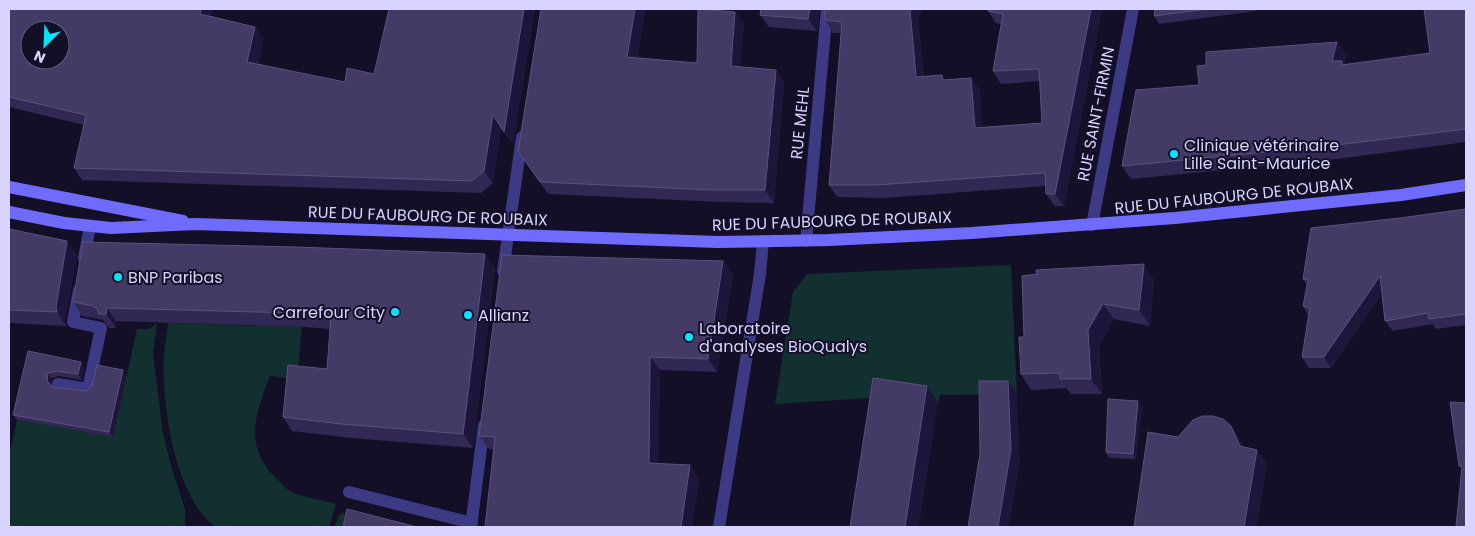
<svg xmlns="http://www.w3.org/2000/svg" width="1475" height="536" font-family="Poppins,sans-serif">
	<rect width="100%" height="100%" fill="#130f26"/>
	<g fill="#12302f">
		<polygon points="1011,265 1017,394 940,395 938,403 885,395 885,397 775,404 793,292 807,274"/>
		<polygon points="157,323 153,353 163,434 172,469 185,509 185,527 9,527 9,456 17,420 113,437 137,329 149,329"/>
		<path d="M168,323l134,4 -5,52 -27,-3c-15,38 -27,71 7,103 4,4 9,10 14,13 10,5 33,8 45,12l-7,23h-114c-41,-31 -54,-125 -51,-173 1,-10 3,-21 4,-31z"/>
		<polygon points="342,513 401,527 335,527 338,516"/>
	</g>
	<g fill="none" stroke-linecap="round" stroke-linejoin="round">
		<g stroke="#3d3a85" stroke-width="12">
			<polyline points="84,258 90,226"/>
			<polyline points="58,384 88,389 101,328 73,322 79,290"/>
			<polyline points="349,492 472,523"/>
		</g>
		<g stroke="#3d3a85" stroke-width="12">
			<polyline points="1092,225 1133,9"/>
			<polyline points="806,241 827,9"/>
			<polyline points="503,271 522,137"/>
			<polyline points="471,527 484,425"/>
			<polyline points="719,527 760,274 763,241"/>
		</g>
		<g stroke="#6f6bff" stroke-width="12">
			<polyline points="9,187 183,221"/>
			<polyline points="9,212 64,223 111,228 195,224 718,242 829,240 972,233 1175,218 1401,195 1466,185"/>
		</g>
	</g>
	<g fill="#312854">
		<polygon points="9,9 212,9 211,16 255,27 263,39 258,64 345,82 374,74 535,9 513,144 501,128 493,183 481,193 82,180 74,168 84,125 9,107"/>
		<polygon points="541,9 645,9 637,58 697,63 735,12 744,25 740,67 784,82 774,203 720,202 548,194 518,151"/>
		<polygon points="820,9 817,31 769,27 760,15"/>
		<polygon points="825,9 922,9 918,21 924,76 946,80 980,90 982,127 1042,123 1040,81 1001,84 993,71 1001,24 996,23 987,9 1102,9 1064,206 1055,206 1046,194 1046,186 885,198 837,197 829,185 841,33 833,33 825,20"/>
		<polygon points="1155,9 1256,9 1256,11 1159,24 1154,16"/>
		<polygon points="1466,9 1466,142 1337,159 1131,179 1122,166 1199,85 1206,65 1337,42 1346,55 1344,63 1345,64 1430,53"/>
		<polygon points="1466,209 1466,325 1436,329 1433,324 1393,331 1385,321 1382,293 1331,368 1309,368 1302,357 1308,315 1303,306 1307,285 1303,279 1400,218"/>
		<polygon points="9,229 77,255 65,321 66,326 9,323"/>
		<polygon points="485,254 495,268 473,448 351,438 292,431 283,417 327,369 330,329 305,327 116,321 116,328 109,328 104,321 103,320 82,316 73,302"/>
		<polygon points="723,261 733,275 717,372 660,370 658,464 700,479 489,449 479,436"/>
		<polygon points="1154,279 1150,326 1114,319 1099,346 1102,394 1071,394 1066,388 1031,390 1021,374 1024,337"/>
		<polygon points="28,351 84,367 82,380 59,376 52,378 51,385 53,387 87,391 126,376 113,437 17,420 13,415"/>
		<polygon points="1142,406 1136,459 1109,458 1106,452"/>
	</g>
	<g fill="#1d163a">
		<polygon points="201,9 212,9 209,26 200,14"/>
		<polygon points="524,9 535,9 513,144 504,132"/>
		<polygon points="635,9 645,9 636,69 627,57"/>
		<polygon points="810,9 820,9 817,31 808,19"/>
		<polygon points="910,9 922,9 918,21 925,89 916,77"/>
		<polygon points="1091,9 1102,9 1064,206 1055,194"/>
		<polygon points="735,12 744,25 739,78 731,66"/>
		<polygon points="255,27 263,39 256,74 247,62"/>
		<polygon points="1337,42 1346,55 1344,63 1351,74 1332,61"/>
		<polygon points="776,70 784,82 774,203 765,190"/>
		<polygon points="971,78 980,90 983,140 975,128"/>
		<polygon points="493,115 501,128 493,183 484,171"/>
		<polygon points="67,241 77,255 65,321 66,326 57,312 56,307"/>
		<polygon points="485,254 495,268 473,448 463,434"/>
		<polygon points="723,261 733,275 717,372 708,359"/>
		<polygon points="1144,264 1154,279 1150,326 1139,310"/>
		<polygon points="1380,276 1387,286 1331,368 1324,357"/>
		<polygon points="1103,304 1114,319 1099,346 1102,394 1091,379 1088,330"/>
		<polygon points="107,308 116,321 116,328 106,314"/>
		<polygon points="650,357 660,370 658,477 649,463"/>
		<polygon points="81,362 84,367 82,380 78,374"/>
		<polygon points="123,370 126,376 113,437 109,432"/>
		<polygon points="48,373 52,378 50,386 47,381"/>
		<polygon points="1008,381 1017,394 1020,462 1009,527 998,527"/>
		<polygon points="927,386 938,403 919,527 905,527"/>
		<polygon points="1138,401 1142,406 1136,459 1133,454"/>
		<polygon points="1231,426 1241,441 1251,461 1240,446"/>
		<polygon points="1257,450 1267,464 1257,527 1244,527"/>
		<polygon points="690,465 700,479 692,527 681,527"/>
	</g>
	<g fill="#433a66" stroke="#5a527e" fill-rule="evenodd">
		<path d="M9,9h192l-1,5 55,13 -8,35 98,20 2,-14 27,6 15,-65h135l-20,123 -11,-17 -9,56 -12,10 -398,-13 12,-53 -77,-18zM30,30h30v30h-30z"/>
		<polygon points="541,9 635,9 627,57 697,63 698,9 735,12 731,66 776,70 765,190 712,190 540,182 518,151"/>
		<polygon points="761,9 810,9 808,19 760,15"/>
		<polygon points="825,9 910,9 916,77 942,75 943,80 971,78 975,128 1042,123 1039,69 993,71 1003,14 988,11 988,9 1091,9 1055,194 1046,194 1045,173 876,185 829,185 842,22 825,20"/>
		<polygon points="1155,9 1207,9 1154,16"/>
		<polygon points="1424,9 1466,9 1466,129 1328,146 1122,166 1136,90 1199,85 1197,66 1206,65 1206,52 1337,42 1332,61 1342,61 1342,65 1430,53"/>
		<polygon points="1466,209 1466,314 1429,319 1428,313 1385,321 1380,276 1324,357 1302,357 1310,308 1303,306 1308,280 1303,279 1311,228 1400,218"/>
		<polygon points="9,229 67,241 56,307 57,312 9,310"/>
		<polygon points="83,242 296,247 485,254 463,434 341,424 283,417 288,365 327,369 331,316 295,313 107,308 106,314 99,314 97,309 93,306 73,302"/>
		<polygon points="502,255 723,261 708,359 650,357 649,463 690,465 681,527 485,527 495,437 479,436"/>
		<polygon points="1144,264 1139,310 1103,304 1088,330 1091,379 1060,379 1060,373 1021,374 1019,337 1024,337 1022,276 1037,274 1036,270"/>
		<polygon points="28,351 81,362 78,374 56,371 48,373 47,381 53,387 87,391 92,386 97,365 123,370 109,432 13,415"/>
		<polygon points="873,378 927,386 905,527 850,527"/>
		<polygon points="979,381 1008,381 1011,449 998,527 968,527 980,454"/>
		<polygon points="1108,399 1138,401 1133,454 1106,452"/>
		<polygon points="1450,402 1466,403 1466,527 1456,527 1462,467 1459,466"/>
		<polygon points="1202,416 1213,416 1223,419 1231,426 1240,446 1257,450 1244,527 1134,527 1148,432 1178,437 1193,420"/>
		<polygon points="347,509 417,527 343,527"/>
	</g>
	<g fill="#00e5ff" stroke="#130f26" stroke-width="2">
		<circle cx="1174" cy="154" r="5"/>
		<circle cx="118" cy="277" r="5"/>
		<circle cx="395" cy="312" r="5"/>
		<circle cx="468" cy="315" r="5"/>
		<circle cx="689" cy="337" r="5"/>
	</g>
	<g text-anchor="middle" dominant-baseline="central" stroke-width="4" stroke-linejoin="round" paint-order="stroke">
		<g font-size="16" fill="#d9d4ff" stroke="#130f26">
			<text transform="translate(1096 114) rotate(-79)">RUE SAINT-FIRMIN</text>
			<text transform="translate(800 123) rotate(-84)">RUE MEHL</text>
			<text transform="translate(1234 196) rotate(-6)">RUE DU FAUBOURG DE ROUBAIX</text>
			<text transform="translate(428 216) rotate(2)">RUE DU FAUBOURG DE ROUBAIX</text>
			<text transform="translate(832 221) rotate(-2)">RUE DU FAUBOURG DE ROUBAIX</text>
		</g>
		<g font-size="16" fill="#d9d4ff" stroke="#130f26" text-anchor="start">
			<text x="1184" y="145">Clinique vétérinaire<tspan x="1184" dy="18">Lille Saint-Maurice</tspan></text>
			<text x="128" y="277">BNP Paribas</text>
			<text x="385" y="312" text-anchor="end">Carrefour City</text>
			<text x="478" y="315">Allianz</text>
			<text x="699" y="328">Laboratoire<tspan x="699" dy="18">d'analyses BioQualys</tspan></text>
		</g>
	</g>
	<rect width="1475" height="536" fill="none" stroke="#d9d4ff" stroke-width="20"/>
	<g transform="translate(45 45) rotate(204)"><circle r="24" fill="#130f26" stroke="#625e7d"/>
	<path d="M0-4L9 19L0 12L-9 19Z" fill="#00e5ff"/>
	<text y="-8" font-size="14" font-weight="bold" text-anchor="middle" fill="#d9d4ff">N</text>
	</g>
</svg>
